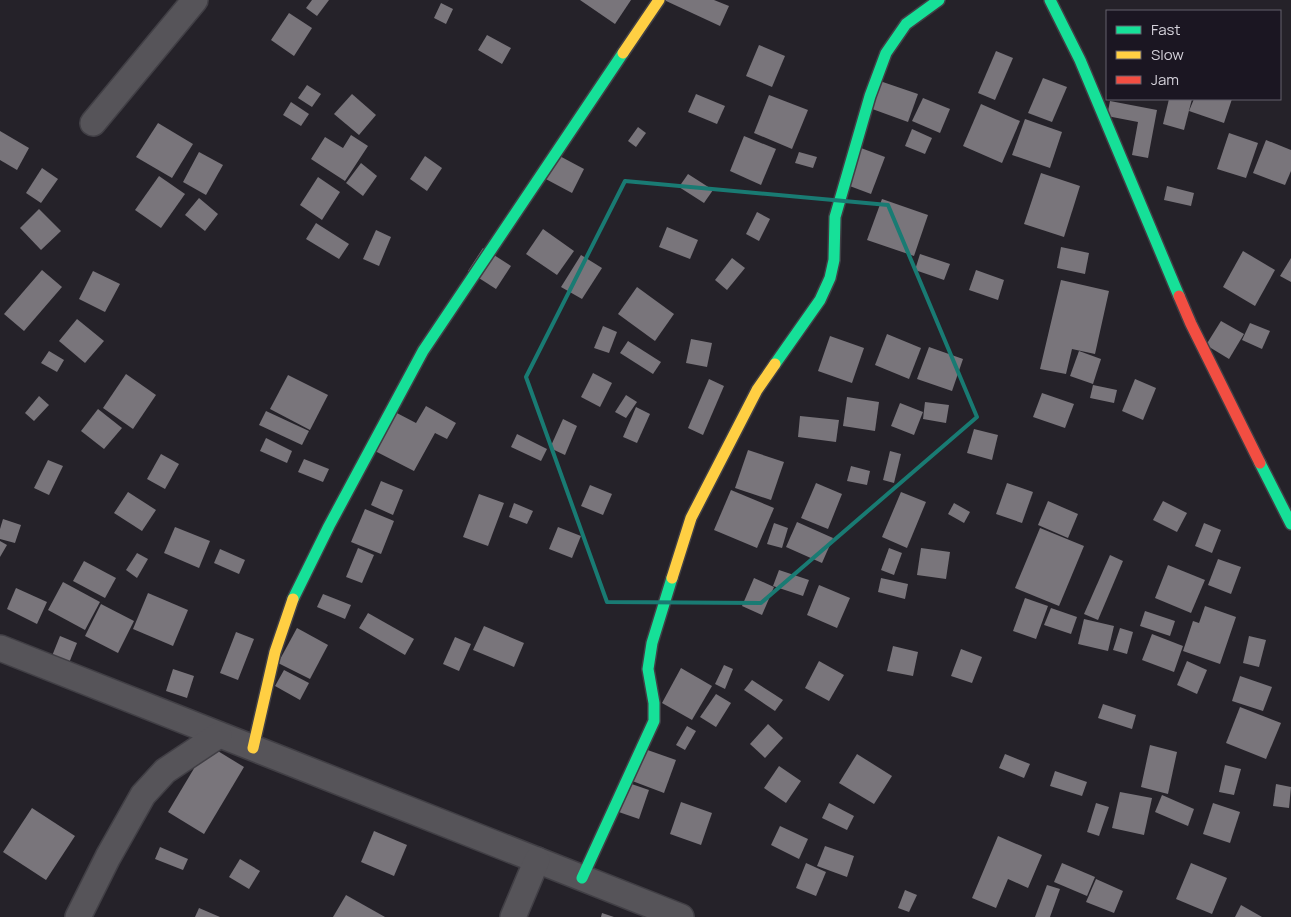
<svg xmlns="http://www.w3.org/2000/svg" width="1291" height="917" font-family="Manrope,sans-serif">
	<rect width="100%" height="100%" fill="#252229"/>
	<g fill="#79757b">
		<polygon points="312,0 329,0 317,16 306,8"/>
		<polygon points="580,0 631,0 615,24"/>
		<polygon points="664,0 714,0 729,6 720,26"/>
		<polygon points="441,3 453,9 446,24 434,18"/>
		<polygon points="289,13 312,28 294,56 271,40"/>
		<polygon points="487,35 511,48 502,64 478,50"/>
		<polygon points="759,45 785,56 772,87 746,76"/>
		<polygon points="996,51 1013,58 995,100 978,93"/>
		<polygon points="1043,78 1067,87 1052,122 1028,113"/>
		<polygon points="874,79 918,94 908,122 864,106"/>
		<polygon points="307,85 321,94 312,107 298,98"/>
		<polygon points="352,94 376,115 359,135 334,114"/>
		<polygon points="696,94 725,106 717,124 688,112"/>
		<polygon points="769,95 808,110 792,149 754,133"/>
		<polygon points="923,98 950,109 940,133 912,121"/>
		<polygon points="1169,99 1192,99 1184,130 1163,124"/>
		<polygon points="1194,99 1232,99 1224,123 1189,111"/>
		<polygon points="1110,101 1157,110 1148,158 1132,155 1138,122 1107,116"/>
		<polygon points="291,102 309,114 301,126 283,115"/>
		<polygon points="981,104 1020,121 1002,163 963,146"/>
		<polygon points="1025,119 1062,132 1050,168 1012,155"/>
		<polygon points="158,123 193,144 172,178 136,157"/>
		<polygon points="638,127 646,133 636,147 628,141"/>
		<polygon points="912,129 932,138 925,154 905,146"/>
		<polygon points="0,131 29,148 17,170 0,160"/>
		<polygon points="1229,133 1258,143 1246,178 1217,169"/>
		<polygon points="351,135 368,146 345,181 311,159 325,137 343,148"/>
		<polygon points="744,136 776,149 761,185 730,171"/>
		<polygon points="1266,140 1291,150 1291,171 1285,185 1253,173"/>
		<polygon points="861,148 885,157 871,194 847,185"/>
		<polygon points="199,152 223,165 206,195 183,182"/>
		<polygon points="799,152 817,157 813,168 795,163"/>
		<polygon points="554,153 584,169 572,193 542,177"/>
		<polygon points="425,156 442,168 427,191 410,179"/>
		<polygon points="361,163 377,176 363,196 346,183"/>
		<polygon points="42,168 58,179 41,203 26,193"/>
		<polygon points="1041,173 1080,186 1064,237 1024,224"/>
		<polygon points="688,174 713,190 704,203 679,187"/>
		<polygon points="159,176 185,194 161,228 135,210"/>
		<polygon points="318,177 340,192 322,220 300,205"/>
		<polygon points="1167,186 1194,193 1191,206 1164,200"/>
		<polygon points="199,198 218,214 205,231 185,215"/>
		<polygon points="882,199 928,215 914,256 867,240"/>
		<polygon points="39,209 61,231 41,250 20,228"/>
		<polygon points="757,212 770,219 759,241 746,234"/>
		<polygon points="316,223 349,244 339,259 306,239"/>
		<polygon points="667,227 698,240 690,259 659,247"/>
		<polygon points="543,229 574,251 557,275 526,254"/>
		<polygon points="376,230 391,237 379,266 363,259"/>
		<polygon points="1061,247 1089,253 1085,274 1057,268"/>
		<polygon points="483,248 511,266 496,289 468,271"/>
		<polygon points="1243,251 1275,270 1255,306 1223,287"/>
		<polygon points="920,254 950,264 944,280 915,270"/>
		<polygon points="581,255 602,268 582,299 561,287"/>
		<polygon points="732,258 745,268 727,290 715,280"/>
		<polygon points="1291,258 1291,282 1280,276"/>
		<polygon points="42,270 62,287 24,331 4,314"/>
		<polygon points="976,270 1004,280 998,300 969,290"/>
		<polygon points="93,271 120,284 105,312 79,299"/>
		<polygon points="1061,280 1109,291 1095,354 1072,349 1066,374 1040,369"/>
		<polygon points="637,287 674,314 655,341 618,314"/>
		<polygon points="77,319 104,341 85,363 59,341"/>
		<polygon points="1221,321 1244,334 1229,359 1206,345"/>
		<polygon points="1250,323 1270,331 1262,349 1242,340"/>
		<polygon points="603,326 617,332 609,353 594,348"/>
		<polygon points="887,334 921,348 909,379 875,365"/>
		<polygon points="830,336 864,348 852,383 818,371"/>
		<polygon points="691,339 712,343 707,367 686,363"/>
		<polygon points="628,341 661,362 653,374 620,353"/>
		<polygon points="929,347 963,359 952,391 917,379"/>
		<polygon points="49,351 64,360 57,372 41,363"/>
		<polygon points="1079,351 1101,359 1093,384 1070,376"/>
		<polygon points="593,373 612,383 600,407 581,397"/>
		<polygon points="126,374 156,395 133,429 103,408"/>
		<polygon points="288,375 328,395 310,430 270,409"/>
		<polygon points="709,379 724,386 703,435 688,428"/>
		<polygon points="1135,379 1156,388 1143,420 1122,411"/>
		<polygon points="1093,385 1117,390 1114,403 1090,398"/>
		<polygon points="1042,393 1074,404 1065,428 1033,417"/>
		<polygon points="626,395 637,402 626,418 615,412"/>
		<polygon points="39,396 49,405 34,421 25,413"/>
		<polygon points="847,397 879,402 875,431 843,426"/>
		<polygon points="925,402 949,405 946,423 923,419"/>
		<polygon points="900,403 923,412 914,435 891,426"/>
		<polygon points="426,406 456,423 447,439 435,433 414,471 373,450 393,411 416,423"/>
		<polygon points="636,407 650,414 637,443 623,437"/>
		<polygon points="98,409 122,428 104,449 81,431"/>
		<polygon points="266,411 309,431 302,445 259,425"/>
		<polygon points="800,416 839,420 836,442 798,437"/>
		<polygon points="563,419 577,426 565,455 550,448"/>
		<polygon points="974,429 998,435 992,460 967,453"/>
		<polygon points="517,434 547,449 541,461 511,447"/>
		<polygon points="266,438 292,451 287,463 260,451"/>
		<polygon points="748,450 784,462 771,500 735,488"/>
		<polygon points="890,451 901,454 894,483 883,480"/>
		<polygon points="161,454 179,464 165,489 147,479"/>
		<polygon points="304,459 329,469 323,482 298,472"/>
		<polygon points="48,460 63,466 49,495 34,488"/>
		<polygon points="851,466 870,471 867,485 847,481"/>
		<polygon points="381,481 403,490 393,515 371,505"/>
		<polygon points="816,483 842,494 828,529 801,518"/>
		<polygon points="1007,483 1033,492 1022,523 996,514"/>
		<polygon points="590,485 612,494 603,515 581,506"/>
		<polygon points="731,490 774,508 757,548 714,530"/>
		<polygon points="128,492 156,510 142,531 114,513"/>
		<polygon points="901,492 926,502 907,548 882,537"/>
		<polygon points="479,494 504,503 488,546 463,537"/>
		<polygon points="1048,501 1078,514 1068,538 1038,525"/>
		<polygon points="1163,501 1187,513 1177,532 1153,520"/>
		<polygon points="514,503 533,511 527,524 509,517"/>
		<polygon points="954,503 970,512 964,523 948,514"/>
		<polygon points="365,509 394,521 381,554 351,542"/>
		<polygon points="3,519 21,525 15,543 0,539 0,529"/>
		<polygon points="797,522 833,538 822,563 786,547"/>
		<polygon points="774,523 788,528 782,548 767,544"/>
		<polygon points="1204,523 1221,530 1212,553 1195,546"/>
		<polygon points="175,527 210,541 199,568 164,553"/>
		<polygon points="558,527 581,536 572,558 549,549"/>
		<polygon points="1040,528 1084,546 1059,606 1015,588"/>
		<polygon points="0,541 7,545 0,557"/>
		<polygon points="358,548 374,555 362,583 346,577"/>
		<polygon points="889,548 902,553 894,575 881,570"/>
		<polygon points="921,548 950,552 946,579 917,575"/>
		<polygon points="220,549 245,560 239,574 214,563"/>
		<polygon points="137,553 148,559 137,578 126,570"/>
		<polygon points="1110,555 1123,561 1098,620 1084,614"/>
		<polygon points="1218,559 1241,567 1231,594 1208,585"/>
		<polygon points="84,561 116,578 105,598 73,581"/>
		<polygon points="1168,565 1205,580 1191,613 1155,598"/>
		<polygon points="779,570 809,580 803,596 773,586"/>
		<polygon points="754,578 774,587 762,615 742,606"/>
		<polygon points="881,578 908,584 905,599 878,592"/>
		<polygon points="63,582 100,602 85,630 48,610"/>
		<polygon points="819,585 850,598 837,628 807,615"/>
		<polygon points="16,588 47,602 37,624 7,609"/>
		<polygon points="148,593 188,610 173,646 133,629"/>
		<polygon points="323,594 351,605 345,619 317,607"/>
		<polygon points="1025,598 1048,606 1036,639 1013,631"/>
		<polygon points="101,604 134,621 118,653 85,636"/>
		<polygon points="1205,606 1236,617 1220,664 1183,651 1193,621 1199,623"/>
		<polygon points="1051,608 1077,617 1071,634 1044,625"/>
		<polygon points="1145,611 1175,621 1170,636 1140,626"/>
		<polygon points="368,613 414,639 405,655 359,628"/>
		<polygon points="1084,619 1114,626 1108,651 1078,644"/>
		<polygon points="484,626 524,643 514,667 473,650"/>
		<polygon points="297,628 328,645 310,679 278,663"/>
		<polygon points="1120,628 1133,632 1127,654 1113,650"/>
		<polygon points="236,632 254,639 238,680 220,673"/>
		<polygon points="1152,634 1183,646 1174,672 1142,660"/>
		<polygon points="60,636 77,643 69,663 52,656"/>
		<polygon points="1249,636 1266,640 1259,667 1243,663"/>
		<polygon points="455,637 471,644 459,671 443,664"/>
		<polygon points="893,646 918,652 913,676 887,671"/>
		<polygon points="961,649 982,657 972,683 951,676"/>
		<polygon points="819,661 844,675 829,701 805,688"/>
		<polygon points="1187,661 1207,670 1197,694 1177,685"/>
		<polygon points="724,665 733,669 725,689 715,684"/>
		<polygon points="681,668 712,686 692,720 662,703"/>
		<polygon points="173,669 194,676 187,698 166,691"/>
		<polygon points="284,670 309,683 300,700 275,686"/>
		<polygon points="1240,676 1272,687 1263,711 1232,701"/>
		<polygon points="752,680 783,700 775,711 744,690"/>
		<polygon points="716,694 731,703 716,727 700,717"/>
		<polygon points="1103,704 1136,715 1132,729 1098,718"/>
		<polygon points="1240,707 1281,723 1266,759 1226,743"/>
		<polygon points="768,724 783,738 765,758 750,744"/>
		<polygon points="687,726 696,731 685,750 676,745"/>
		<polygon points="208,745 244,767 204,834 168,812"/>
		<polygon points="1150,745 1177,752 1168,794 1141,787"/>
		<polygon points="639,747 676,760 664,793 627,779"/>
		<polygon points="857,754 892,776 874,804 839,783"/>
		<polygon points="1005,754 1030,764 1024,778 999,768"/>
		<polygon points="1225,765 1241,769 1234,795 1219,792"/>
		<polygon points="779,766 801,781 786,803 764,788"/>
		<polygon points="1055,771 1087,782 1082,796 1050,786"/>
		<polygon points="620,780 649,790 639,819 610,809"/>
		<polygon points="1276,784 1291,787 1289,808 1273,806"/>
		<polygon points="1120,792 1152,798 1144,835 1112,828"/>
		<polygon points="1162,795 1194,809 1188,826 1155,812"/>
		<polygon points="681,802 712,813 701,845 670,834"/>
		<polygon points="829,803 854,816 847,830 822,818"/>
		<polygon points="1096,803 1109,807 1099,836 1087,832"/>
		<polygon points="1213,803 1240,812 1230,843 1203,834"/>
		<polygon points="32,808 75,836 46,880 3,852"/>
		<polygon points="780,826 808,839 799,859 771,845"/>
		<polygon points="374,831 407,845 394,876 361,862"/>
		<polygon points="998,836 1042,855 1028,888 1008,879 996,908 972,898"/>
		<polygon points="825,846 854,856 847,877 817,866"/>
		<polygon points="160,847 188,859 183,870 155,859"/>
		<polygon points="240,859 260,871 249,889 229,877"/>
		<polygon points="806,863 826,872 816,896 796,888"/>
		<polygon points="1062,863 1095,877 1087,896 1054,882"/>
		<polygon points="1191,863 1227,878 1212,914 1176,899"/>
		<polygon points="1096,879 1123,891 1114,913 1086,902"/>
		<polygon points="1047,885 1060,889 1050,917 1035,917"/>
		<polygon points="905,890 917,895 909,912 898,908"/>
		<polygon points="346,895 385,917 333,917"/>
		<polygon points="1241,905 1262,917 1235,917"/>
		<polygon points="199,908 220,917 195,917"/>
		<polygon points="602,913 614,917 601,917"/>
	</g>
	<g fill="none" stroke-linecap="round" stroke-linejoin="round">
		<g stroke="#413f45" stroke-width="28">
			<g id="street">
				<polyline points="93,123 195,0"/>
				<polyline points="0,648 681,917"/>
				<polyline points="78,917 108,857 143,795 165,771 219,735"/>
				<polyline points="513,917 537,860"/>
			</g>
		</g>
		<g stroke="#413f45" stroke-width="14">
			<g id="fast">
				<polyline points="1050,0 1080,60 1179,296"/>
				<polyline points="775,364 820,300 830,278 834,260 835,217 870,96 886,53 906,24 939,0"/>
				<polyline points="1260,463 1291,524"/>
				<polyline points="293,599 329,526 423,351 623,53"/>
				<polyline points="582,878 654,721 654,703 648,669 652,643 672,578"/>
			</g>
		</g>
		<g stroke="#413f45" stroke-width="14">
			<g id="slow">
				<polyline points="623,53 659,0"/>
				<polyline points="672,578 691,518 757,390 775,364"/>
				<polyline points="253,748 275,652 293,599"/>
			</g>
		</g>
		<g stroke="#413f45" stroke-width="14">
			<polyline id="jam" points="1179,296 1191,324 1260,463"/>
		</g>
		<use href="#street" stroke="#565459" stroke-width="25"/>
		<use href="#fast" stroke="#16e098" stroke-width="11"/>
		<use href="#slow" stroke="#ffcf43" stroke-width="11"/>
		<use href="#jam" stroke="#f24e42" stroke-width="11"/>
	</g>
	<path fill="none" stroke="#197b73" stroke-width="4" stroke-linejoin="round" d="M625,181l263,24 89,212 -216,186 -154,-1 -81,-225z"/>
	<rect x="1106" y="10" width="175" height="90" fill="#1b1622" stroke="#65616c"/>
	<rect x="1116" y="26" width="25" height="8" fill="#16e098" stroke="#65616c"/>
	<text x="1151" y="35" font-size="15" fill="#d4d1da">Fast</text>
	<rect x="1116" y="51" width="25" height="8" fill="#ffcf43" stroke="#65616c"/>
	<text x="1151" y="60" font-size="15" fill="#d4d1da">Slow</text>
	<rect x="1116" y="76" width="25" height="8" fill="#f24e42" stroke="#65616c"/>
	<text x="1151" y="85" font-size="15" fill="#d4d1da">Jam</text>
</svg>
